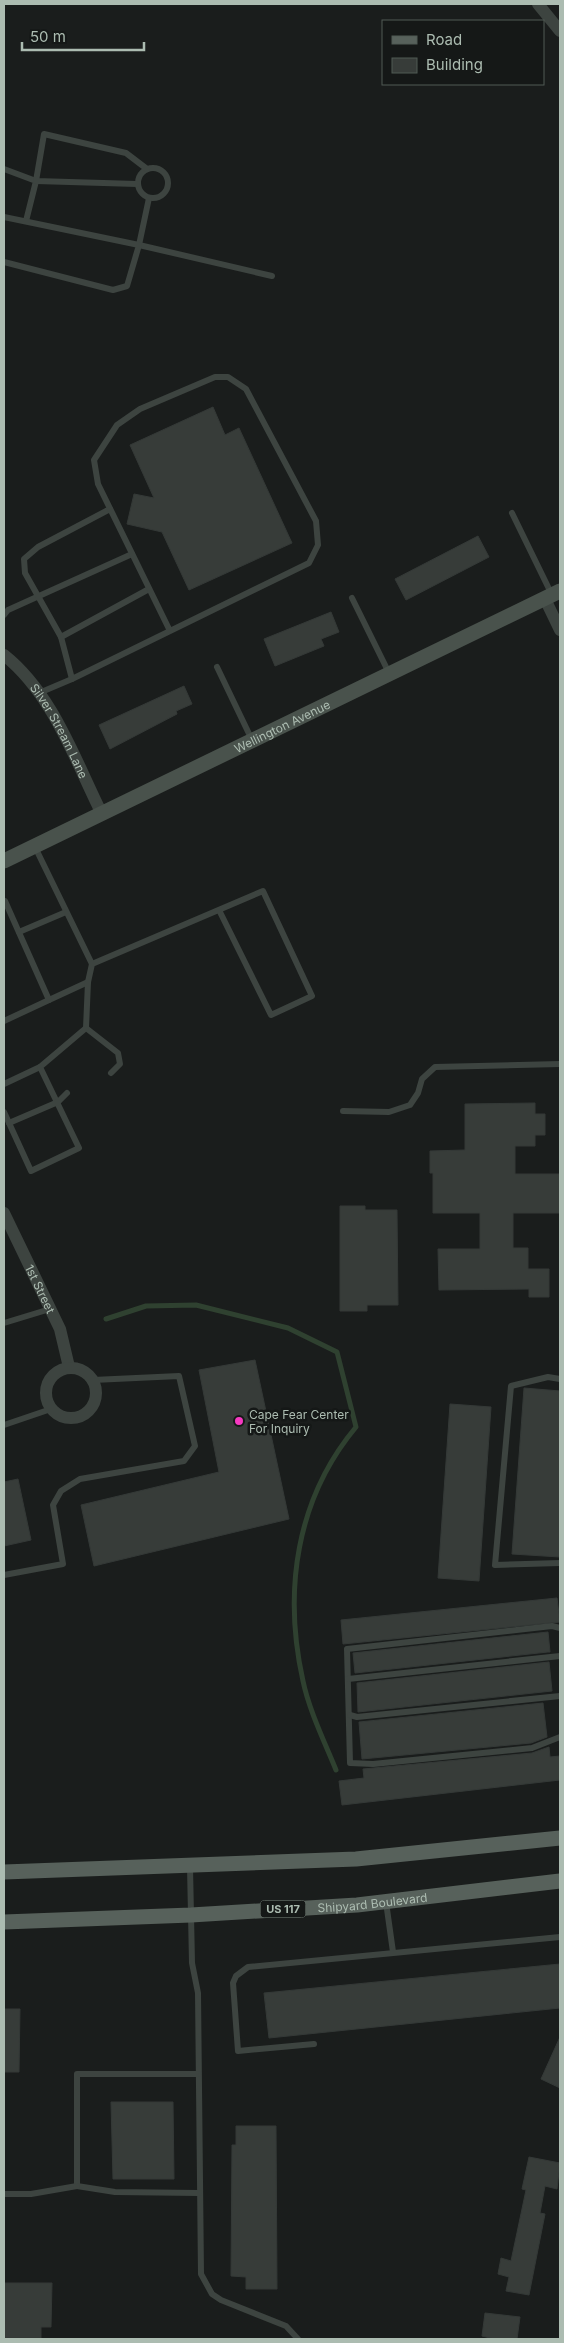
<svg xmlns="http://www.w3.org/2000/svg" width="564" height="2343" font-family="Inter,sans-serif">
	<rect width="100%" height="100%" fill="#1a1d1c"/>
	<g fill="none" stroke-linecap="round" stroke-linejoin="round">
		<path stroke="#2f4130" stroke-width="5" d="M106,1319l40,-13 50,-1 92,23 49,24 19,75c-60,72 -73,164 -53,254 6,29 22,62 33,89"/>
	</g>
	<g fill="#373c39" stroke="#343937">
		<polygon points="213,407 225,435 239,428 292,543 189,590 162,532 127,524 134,494 154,498 130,445"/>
		<polygon points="478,536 489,557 406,600 395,579"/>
		<polygon points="331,612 339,632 321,639 324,646 275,666 264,639"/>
		<polygon points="184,686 192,704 176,711 177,714 110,749 99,725"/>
		<polygon points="535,1103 535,1114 545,1114 545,1135 535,1135 535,1146 515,1146 515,1174 560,1174 560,1213 513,1213 513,1248 528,1248 528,1269 549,1269 549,1297 529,1297 529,1289 439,1290 438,1249 480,1249 480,1213 433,1213 433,1173 430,1173 430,1151 465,1150 465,1104"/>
		<polygon points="340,1206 365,1206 365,1210 397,1210 398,1305 367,1305 367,1311 340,1311"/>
		<polygon points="255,1360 289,1519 94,1566 81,1505 219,1472 199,1370"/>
		<polygon points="524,1388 560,1391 560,1557 512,1554"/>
		<polygon points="450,1404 491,1407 479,1581 438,1578"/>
		<polygon points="18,1479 31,1540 4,1546 4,1482"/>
		<polygon points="557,1598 560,1622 343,1644 341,1620"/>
		<polygon points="548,1632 550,1652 548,1652 355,1673 353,1653"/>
		<polygon points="549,1662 552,1691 358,1712 357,1683"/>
		<polygon points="543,1703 547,1737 531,1743 362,1759 359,1722"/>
		<polygon points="549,1747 550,1757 560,1756 560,1780 342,1805 339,1781 364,1778 363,1769 532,1753"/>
		<polygon points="560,1964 560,2008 269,2038 264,1993"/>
		<polygon points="4,2009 20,2009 19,2072 4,2072"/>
		<polygon points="560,2037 560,2088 541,2079"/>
		<polygon points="111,2102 173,2102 174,2179 113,2179"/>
		<polygon points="236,2126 276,2126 277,2289 246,2289 246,2277 231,2276 232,2145 236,2145"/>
		<polygon points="529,2157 560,2163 557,2189 545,2186 540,2213 545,2214 529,2295 506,2291 509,2277 498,2274 501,2258 511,2261 526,2190 522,2189"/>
		<polygon points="4,2283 52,2283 51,2327 41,2327 41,2338 4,2338"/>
		<polygon points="485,2313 520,2317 517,2339 494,2339 482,2336"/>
	</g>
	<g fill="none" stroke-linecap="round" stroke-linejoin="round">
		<g stroke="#3d4440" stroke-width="6">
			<circle cx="153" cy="183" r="15"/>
			<polyline points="4,169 36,181 26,221"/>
			<polyline points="137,184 36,181 44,134 126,153 147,169"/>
			<polyline points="149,198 139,245 272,276"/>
			<polyline points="4,217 139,245 127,286 113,290 4,262"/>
			<polyline points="512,513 552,595"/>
			<polyline points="352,598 389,673"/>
			<polyline points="4,615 8,610 132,554"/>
			<polyline points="61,637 149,589"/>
			<polyline points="217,667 252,740"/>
			<polyline points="72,679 61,637 25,573 24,559 38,547 110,509"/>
			<polyline points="39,693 72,679 309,563 318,545 316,521 246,389 228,377 215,377 140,409 117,425 94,460 98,484 170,631"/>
			<polyline points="35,847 92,964"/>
			<polyline points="19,932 66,912"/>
			<polyline points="49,1000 88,982"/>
			<polyline points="4,1021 49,1000 5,901"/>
			<polyline points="86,1028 118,1053 120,1064 111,1073"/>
			<polyline points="4,1084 40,1067"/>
			<polyline points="343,1111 389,1112 410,1105 418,1093 422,1079 435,1067 560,1064"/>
			<polyline points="4,1112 31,1171 79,1148 40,1067 86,1028 88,982 92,964 263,891 312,996 271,1015 219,910"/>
			<polyline points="9,1123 58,1102 67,1093"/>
			<polyline points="4,1323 50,1309"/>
			<polyline points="560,1379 548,1377 511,1386 495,1565 560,1563"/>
			<polyline points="4,1425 51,1409"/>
			<polyline points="4,1575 63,1564 53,1505 61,1491 80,1479 184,1461 195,1446 179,1376 93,1380"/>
			<polyline points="560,1628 552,1626 347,1649 350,1763 373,1764 532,1748 560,1737"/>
			<polyline points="348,1679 560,1656"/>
			<polyline points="350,1715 357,1717 560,1696"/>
			<polyline points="190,1867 192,1963 198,1993 201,2274 212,2294 221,2300 286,2326 298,2339"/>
			<polyline points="386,1902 393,1952"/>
			<polyline points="314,2044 238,2051 233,1983 236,1976 248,1967 560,1937"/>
			<polyline points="198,2074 77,2074 77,2186 115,2192 199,2193"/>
			<polyline points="4,2194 31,2194 77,2186"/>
		</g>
		<g stroke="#3d4440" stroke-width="12">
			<polyline points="538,4 560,31"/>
			<polyline points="545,599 560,630"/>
			<path id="s1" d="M4,655c49,39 71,105 98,159"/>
			<path id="s2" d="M4,1213l56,116 9,38"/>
			<circle cx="71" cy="1393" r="25"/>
		</g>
		<path stroke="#49524c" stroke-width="15" id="s3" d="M4,861l556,-270"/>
		<g stroke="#57615b" stroke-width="15">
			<polyline points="4,1872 356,1859 560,1838"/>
			<path id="s4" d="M4,1922l187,-7 166,-10 203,-24"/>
		</g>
	</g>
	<circle fill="#f639c1" stroke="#151817" stroke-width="2" cx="239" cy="1421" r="5"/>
	<g text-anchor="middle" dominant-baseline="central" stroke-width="5" stroke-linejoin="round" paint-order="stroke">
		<rect fill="#151817" stroke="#7f8b83" stroke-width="1" x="260.5" y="1900.5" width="45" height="17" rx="4"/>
		<g font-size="11" font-weight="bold" fill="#acbcb1">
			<text x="283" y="1909">US 117</text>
		</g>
		<g font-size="12" fill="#acbcb1" stroke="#151817">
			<text stroke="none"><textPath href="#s3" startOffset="309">Wellington Avenue</textPath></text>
			<text stroke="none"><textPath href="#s1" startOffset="95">Silver Stream Lane</textPath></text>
			<text stroke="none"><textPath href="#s2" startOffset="84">1st Street</textPath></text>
			<text stroke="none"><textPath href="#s4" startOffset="369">Shipyard Boulevard</textPath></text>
		</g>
		<g font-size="12" fill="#acbcb1" stroke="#151817" text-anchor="start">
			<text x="249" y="1414">Cape Fear Center<tspan x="249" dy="14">For Inquiry</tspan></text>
		</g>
	</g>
	<rect width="564" height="2343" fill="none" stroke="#acbcb1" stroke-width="10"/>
	<rect x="382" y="20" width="162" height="65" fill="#151817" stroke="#515a55"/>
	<rect x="392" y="36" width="25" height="8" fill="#57615b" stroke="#515a55"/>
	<text x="426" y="45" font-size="15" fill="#acbcb1">Road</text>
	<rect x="392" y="58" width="25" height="15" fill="#373c39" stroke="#515a55"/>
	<text x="426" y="70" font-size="15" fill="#acbcb1">Building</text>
	<path d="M22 42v8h122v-8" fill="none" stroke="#acbcb1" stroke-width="2.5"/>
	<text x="30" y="42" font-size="15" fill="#acbcb1" stroke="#151817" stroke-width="4" paint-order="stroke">50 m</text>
</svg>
